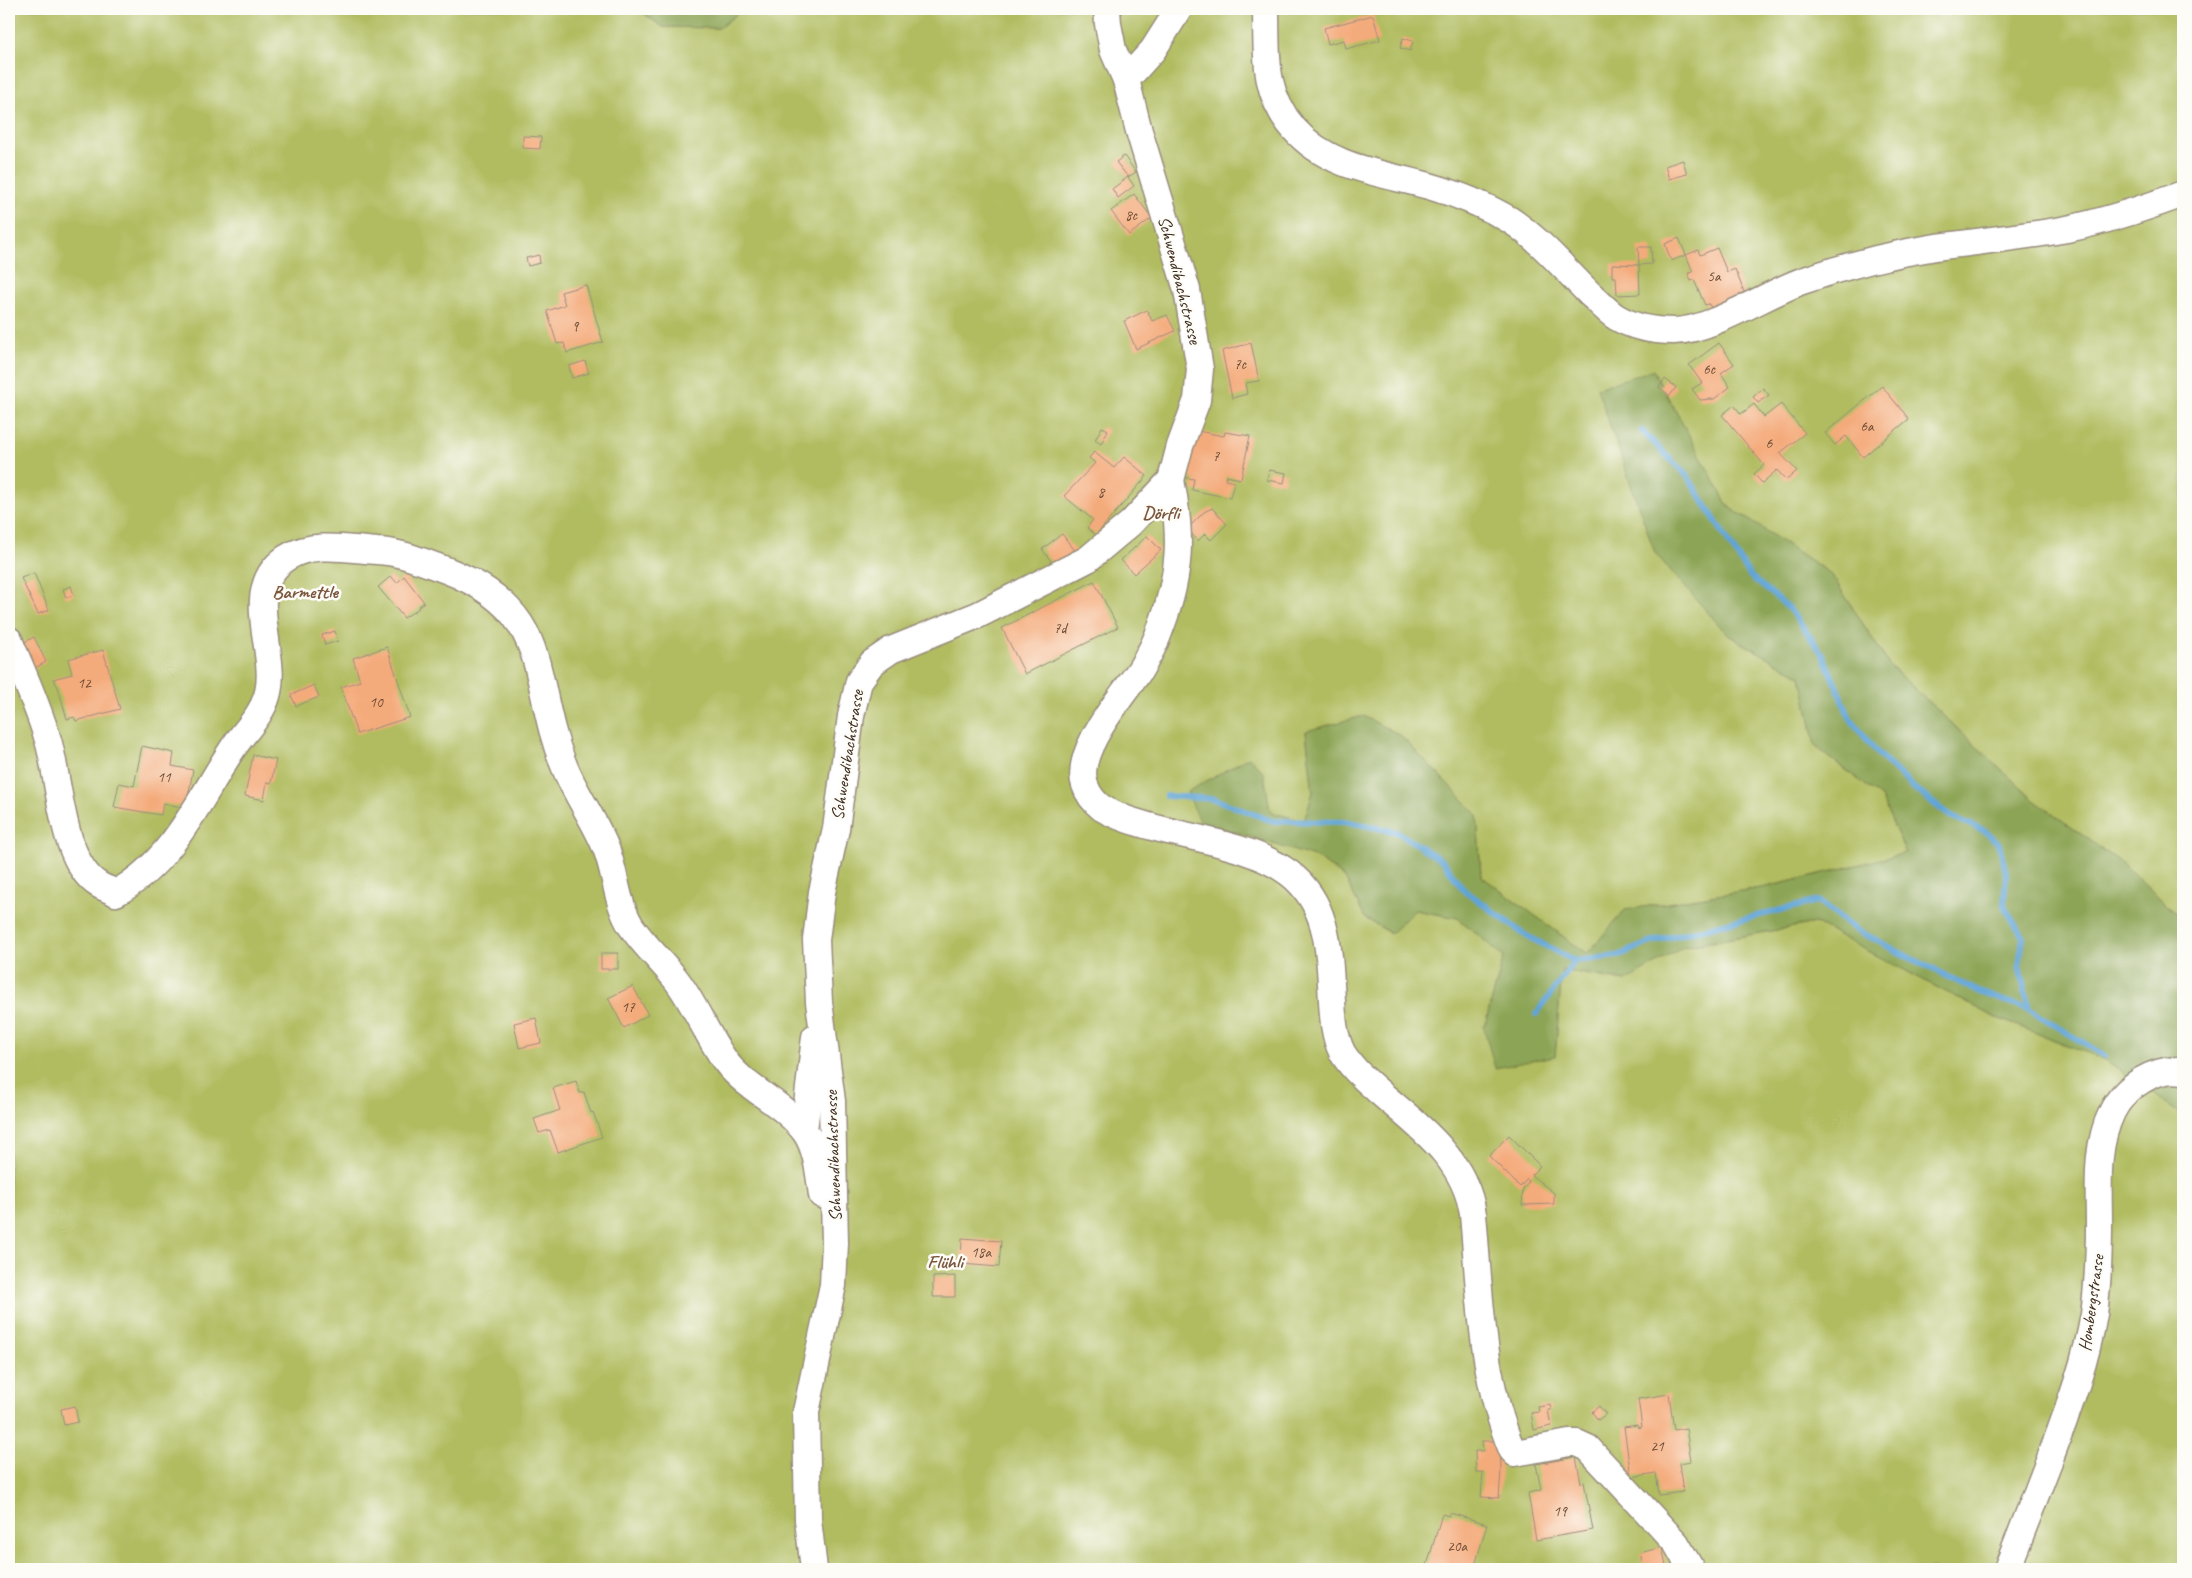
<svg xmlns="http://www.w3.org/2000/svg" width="2192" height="1578" font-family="Caveat,sans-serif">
	<rect width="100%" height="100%" fill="#fdfcf7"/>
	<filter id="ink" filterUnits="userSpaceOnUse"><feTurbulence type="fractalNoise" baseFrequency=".02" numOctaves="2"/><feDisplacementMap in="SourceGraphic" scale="10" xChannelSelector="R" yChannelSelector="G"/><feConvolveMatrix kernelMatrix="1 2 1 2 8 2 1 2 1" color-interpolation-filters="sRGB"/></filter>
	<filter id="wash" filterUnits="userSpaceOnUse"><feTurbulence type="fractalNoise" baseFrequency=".0096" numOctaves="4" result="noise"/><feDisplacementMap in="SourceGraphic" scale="20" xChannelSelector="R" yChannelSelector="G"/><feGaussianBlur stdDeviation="1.12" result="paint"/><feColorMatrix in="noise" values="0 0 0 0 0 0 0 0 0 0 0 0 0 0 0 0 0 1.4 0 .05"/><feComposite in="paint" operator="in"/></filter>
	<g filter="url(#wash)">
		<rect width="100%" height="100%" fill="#f5eeda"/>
		<polygon fill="#b0bc5e" stroke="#76733e" points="9,9 637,9 663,27 719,28 743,9 2183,9 2183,920 2123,864 2035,801 1890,666 1831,574 1728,506 1653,370 1728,635 1801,676 1815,746 1881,797 1906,853 1767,887 1625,910 1587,954 1481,876 1477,814 1306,732 1313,792 1304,821 1270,812 1264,774 1200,821 1318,858 1345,878 1365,918 1390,933 1415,910 1458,918 1504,957 1484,1028 1555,1056 1562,970 1626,981 1683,947 1815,923 1992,1016 2106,1060 2183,1116 2183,1569 9,1569"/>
		<g fill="#8ca455" stroke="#64673a">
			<polygon points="637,9 743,9 719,28 663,27"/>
			<polygon points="1653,370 1728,506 1831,574 1890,666 2035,801 2123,864 2183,920 2183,1116 2106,1060 1992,1016 1815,923 1683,947 1626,981 1562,970 1555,1056 1495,1068 1484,1028 1504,957 1458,918 1415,910 1391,933 1365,918 1345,878 1318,858 1200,821 1187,792 1249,757 1264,773 1270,812 1304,821 1313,792 1306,731 1363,716 1400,735 1477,814 1481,876 1587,954 1625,910 1767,887 1906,853 1881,797 1815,746 1801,676 1728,635 1655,553 1597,388"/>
		</g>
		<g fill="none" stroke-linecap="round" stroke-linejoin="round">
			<g stroke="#60a4d5" stroke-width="6">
				<polyline points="1642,431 1688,477 1750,576 1787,606 1822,653 1850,718 1877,753 1915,789 1950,816 1985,831 1999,844 2006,873 2004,906 2023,937 2019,966 2029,1009"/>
				<polyline points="1166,796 1214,799 1272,821 1349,822 1397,832 1443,861 1463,889 1525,935 1575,961 1617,956 1654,941 1818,901 1855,929 1914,960 1979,992 2029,1009 2105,1056"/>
				<polyline points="1536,1014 1575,961"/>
			</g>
		</g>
		<g id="blocks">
			<g fill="#f4ab7b">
				<polygon points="1373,15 1380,40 1346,49 1344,40 1328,44 1324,28"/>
				<polygon points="1403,38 1413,41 1410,51 1400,48"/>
				<polygon points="523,136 541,137 540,149 523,148"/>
				<polygon points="1124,156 1136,172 1128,177 1116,162"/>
				<polygon points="1683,160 1687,174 1669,179 1665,166"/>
				<polygon points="1128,177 1134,186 1118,198 1112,189"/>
				<polygon points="1134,194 1152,218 1129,235 1111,211"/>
				<polygon points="1679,238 1686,255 1671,261 1665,244"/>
				<polygon points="1638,247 1651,247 1652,264 1639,265"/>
				<polygon points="1717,248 1727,272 1735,269 1746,297 1712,310 1709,304 1705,305 1694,280 1691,281 1688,273 1693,272 1686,255 1698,250 1700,255"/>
				<polygon points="539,255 540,263 528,266 526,258"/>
				<polygon points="1612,264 1639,265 1640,294 1617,295 1616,277 1612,277"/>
				<polygon points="586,285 603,342 567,353 564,343 557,344 547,311 565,305 561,292"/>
				<polygon points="1147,310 1152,321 1167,315 1175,331 1136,349 1124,321"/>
				<polygon points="1251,343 1259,381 1245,383 1247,394 1232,398 1222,351"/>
				<polygon points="1719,343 1734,364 1721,373 1730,387 1714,399 1700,400 1692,389 1702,383 1689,365"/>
				<polygon points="585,361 589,373 572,378 569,366"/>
				<polygon points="1665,379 1676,387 1670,396 1659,387"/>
				<polygon points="1882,386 1909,419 1863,457 1846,436 1835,445 1825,433"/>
				<polygon points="1763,388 1769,395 1758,403 1753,397"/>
				<polygon points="1754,404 1764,417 1781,404 1805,433 1780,453 1797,471 1786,480 1777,470 1762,483 1754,474 1764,465 1722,415 1734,405 1741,414"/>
				<polygon points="1102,427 1108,430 1101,444 1095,440"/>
				<polygon points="1192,430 1224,436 1225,432 1250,436 1241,479 1226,476 1225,480 1234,482 1230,498 1192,490 1194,479 1182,477"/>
				<polygon points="1094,452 1114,468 1124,457 1147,476 1096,535 1087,528 1093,520 1064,496 1095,463 1089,458"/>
				<polygon points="1269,470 1286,473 1284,483 1267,480"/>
				<polygon points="1212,508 1227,524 1211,540 1205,534 1198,541 1187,529 1204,512"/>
				<polygon points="1062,534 1076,552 1056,568 1042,549"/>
				<polygon points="1147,536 1161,550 1134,574 1121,560"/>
				<polygon points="34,573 49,610 38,614 21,578"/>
				<polygon points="391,576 397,583 404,576 424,602 418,607 419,608 404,618 378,587"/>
				<polygon points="1094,581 1118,627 1025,674 1002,628"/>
				<polygon points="71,586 74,595 66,598 63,589"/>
				<polygon points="335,631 338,641 325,645 322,635"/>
				<polygon points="34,637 46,662 33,669 21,644"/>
				<polygon points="387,647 410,717 357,734 341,687 360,681 353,658"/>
				<polygon points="103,650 120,709 76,721 74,717 67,719 58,687 53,679 72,674 68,659"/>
				<polygon points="314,685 319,697 296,706 291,695"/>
				<polygon points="142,746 174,753 172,766 193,770 186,808 163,803 161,815 114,807 119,783 134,786"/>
				<polygon points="253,755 276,760 271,783 267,782 264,800 245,796"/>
				<rect x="601" y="953" width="17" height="16"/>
				<polygon points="633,986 648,1015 624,1028 608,998"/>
				<polygon points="536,1018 541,1043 519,1048 514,1023"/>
				<polygon points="576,1081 580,1093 584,1092 591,1113 593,1112 602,1137 558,1152 550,1130 539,1133 534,1119 560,1110 553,1088"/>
				<polygon points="1509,1135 1540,1166 1531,1175 1554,1193 1554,1204 1522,1205 1523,1189 1529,1182 1527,1179 1520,1187 1489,1156"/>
				<polygon points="962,1238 1001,1241 999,1267 961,1264"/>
				<polygon points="955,1276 955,1297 933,1297 933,1277"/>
				<polygon points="1669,1394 1674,1430 1686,1428 1691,1461 1679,1463 1683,1492 1659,1495 1656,1473 1631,1477 1624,1427 1637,1425 1638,1428 1642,1427 1638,1399"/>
				<polygon points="1550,1405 1551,1410 1548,1410 1551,1426 1534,1430 1531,1413 1539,1412 1538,1407"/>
				<polygon points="75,1406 78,1422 64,1425 61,1409"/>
				<polygon points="1599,1406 1606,1414 1598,1420 1592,1412"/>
				<polygon points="1482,1441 1500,1441 1501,1471 1499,1498 1481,1497 1483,1472 1476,1472 1475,1451 1483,1451"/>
				<polygon points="1576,1457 1581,1483 1584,1482 1593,1530 1536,1540 1528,1493 1541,1490 1536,1464"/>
				<polygon points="1450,1513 1487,1524 1474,1569 1426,1569 1442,1514 1449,1516"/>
				<polygon points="1662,1547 1666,1566 1664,1567 1664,1569 1644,1569 1640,1553"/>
			</g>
		</g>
	</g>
	<g filter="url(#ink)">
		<use href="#blocks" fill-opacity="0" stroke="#988c7c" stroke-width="1"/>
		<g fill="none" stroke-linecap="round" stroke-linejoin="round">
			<g stroke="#988c7c" stroke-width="29">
				<g id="minor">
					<path d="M1266,9c1,45 -4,83 28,120 34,39 88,44 135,57 28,8 56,19 81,34 31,20 55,50 81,75 8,7 16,16 25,22 17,10 39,14 58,14 36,0 92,-37 128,-50 43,-15 89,-27 134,-34 44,-6 88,-10 131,-18 40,-8 78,-21 116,-35"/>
					<polyline points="1126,80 1153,50 1179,9"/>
					<path d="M1171,480c11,55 10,93 -10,147 -5,15 -13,30 -21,43 -18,27 -67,82 -55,115 3,9 9,17 17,23 17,10 36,15 54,20 42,11 98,19 133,45 41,31 40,81 43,128 1,17 2,35 10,51 9,16 23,27 36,39 40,35 87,67 95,123 7,80 8,162 39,236l3,3 54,-10h8l11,5 88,95 15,26"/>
					<path d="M9,640c14,33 29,66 39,100 12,40 13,122 51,145 5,3 12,5 17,8 56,-31 82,-91 115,-142 12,-19 30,-34 36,-55 13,-43 -28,-106 19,-138 26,-17 62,-9 91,-7 25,1 46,11 69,19 111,43 82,109 119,198 12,29 31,54 42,83 9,25 10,53 24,75 14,21 33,37 47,56 18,25 30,55 48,80 21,28 58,41 79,70 12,17 14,43 17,63"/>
					<polyline points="804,1130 815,1037"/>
					<polyline points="814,1569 808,1520 806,1412 833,1285 835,1243 832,1101 819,1002 816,940 822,892 836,829 851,716 859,681 872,663 891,650 978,615 1088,559 1131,523 1171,480 1180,446 1197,400 1200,369 1187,290 1139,131 1126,80 1113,50 1108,24 1107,9"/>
					<path d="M2007,1569c15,-37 29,-75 44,-113 17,-46 35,-93 43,-142 4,-30 5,-60 5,-90 0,-38 -4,-77 13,-112 12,-25 44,-46 71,-41"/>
				</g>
			</g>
			<use href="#minor" stroke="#fff" stroke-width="26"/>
		</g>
	</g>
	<g text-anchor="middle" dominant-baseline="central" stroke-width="5" stroke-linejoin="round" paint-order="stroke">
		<g font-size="15" fill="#694a35">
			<text x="1131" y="215">8c</text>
			<text x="1714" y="276">5a</text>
			<text x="575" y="326">9</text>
			<text x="1240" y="364">7c</text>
			<text x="1709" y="369">6c</text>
			<text x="1867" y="426">6a</text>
			<text x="1769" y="443">6</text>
			<text x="1216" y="456">7</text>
			<text x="1101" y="492">8</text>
			<text x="1060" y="628">7d</text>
			<text x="84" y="683">12</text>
			<text x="376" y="702">10</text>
			<text x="164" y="777">11</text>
			<text x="628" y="1007">17</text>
			<text x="981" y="1252">18a</text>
			<text x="1657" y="1446">21</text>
			<text x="1560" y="1511">19</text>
			<text x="1457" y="1546">20a</text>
		</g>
		<g font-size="18" fill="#3b2a1e" stroke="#fdfcf7">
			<text transform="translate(1180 280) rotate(76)">Schwendibachstrasse</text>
			<text transform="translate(847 755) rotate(-81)">Schwendibachstrasse</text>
			<text transform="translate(833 1156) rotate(-92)">Schwendibachstrasse</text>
			<text transform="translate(2091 1303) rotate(-82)">Hombergstrasse</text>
		</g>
		<g font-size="19" font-weight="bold" fill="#7c573f" stroke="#fdfcf7">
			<text x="1161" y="513">Dörfli</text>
			<text x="305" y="592">Barmettle</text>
			<text x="945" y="1262">Flühli</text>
		</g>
	</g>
	<rect width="2192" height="1578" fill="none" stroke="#fdfcf7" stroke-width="30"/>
</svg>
